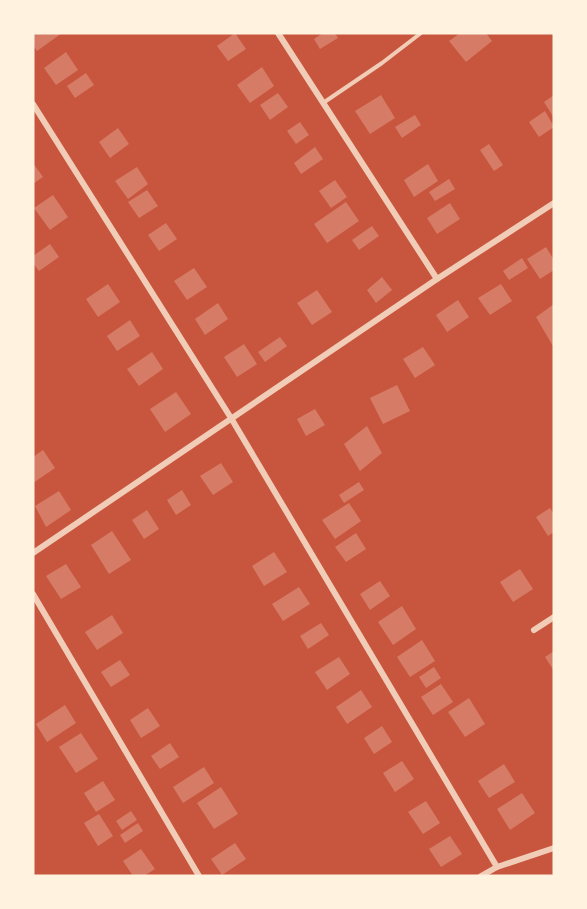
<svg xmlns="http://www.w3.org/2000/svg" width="587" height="909" font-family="Raleway,sans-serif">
	<rect width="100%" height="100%" fill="#c8553d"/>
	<g fill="#d67c66">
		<polygon points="33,33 62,33 37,51 33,45"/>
		<polygon points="235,33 246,49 228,61 217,46"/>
		<polygon points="323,33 335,33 338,38 320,49 314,39"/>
		<polygon points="460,33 486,33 492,41 466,62 449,41"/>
		<polygon points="66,52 78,70 56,85 44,68"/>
		<polygon points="262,67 274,86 250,103 237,85"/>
		<polygon points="86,73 94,85 75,98 67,86"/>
		<polygon points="278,93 288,107 270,120 260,105"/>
		<polygon points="381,95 395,118 370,134 355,111"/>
		<polygon points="554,95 554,118 544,102"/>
		<polygon points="545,111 554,127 539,137 529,122"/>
		<polygon points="415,115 421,125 402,138 395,127"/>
		<polygon points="300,122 309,135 296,144 287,131"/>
		<polygon points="118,128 129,144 110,158 99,142"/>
		<polygon points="489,144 503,165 494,171 480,150"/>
		<polygon points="315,147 323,159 301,174 294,163"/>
		<polygon points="33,163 43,177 33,184"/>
		<polygon points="428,164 438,181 414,197 404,180"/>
		<polygon points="137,167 148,184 128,199 115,181"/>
		<polygon points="449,179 455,189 435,201 429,192"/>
		<polygon points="335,180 347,197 331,208 319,191"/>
		<polygon points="147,190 158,206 139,218 128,202"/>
		<polygon points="53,195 68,217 50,230 34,208"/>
		<polygon points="346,202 359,221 327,243 314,224"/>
		<polygon points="450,203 460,219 437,234 427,218"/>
		<polygon points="166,223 177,239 159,251 148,235"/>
		<polygon points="372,226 379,236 359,250 352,240"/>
		<polygon points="50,244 59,257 39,271 33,263 33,256"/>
		<polygon points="546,247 554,260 554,270 540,279 527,259"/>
		<polygon points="522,258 528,268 509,280 503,271"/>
		<polygon points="194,268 207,287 187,300 174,281"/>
		<polygon points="382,277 392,290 376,303 367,290"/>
		<polygon points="108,284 120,302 98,317 86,299"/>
		<polygon points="501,284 512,301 490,315 478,298"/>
		<polygon points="317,290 332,312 312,325 297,303"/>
		<polygon points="458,300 469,317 447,332 436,315"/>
		<polygon points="218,303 228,319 205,335 195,319"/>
		<polygon points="554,304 554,348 536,317"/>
		<polygon points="130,320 140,336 117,351 107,336"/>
		<polygon points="280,337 287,346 265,362 258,352"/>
		<polygon points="244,344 257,364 237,377 224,357"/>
		<polygon points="423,347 435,365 415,378 403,359"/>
		<polygon points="152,352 163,369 139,386 127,369"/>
		<polygon points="397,385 410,411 383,424 370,398"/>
		<polygon points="176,392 191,414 165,432 150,409"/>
		<polygon points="315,409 325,425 306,436 297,419"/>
		<polygon points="367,426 382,453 360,471 344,444"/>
		<polygon points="43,450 55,468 33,483 33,457"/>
		<polygon points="221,463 233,482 213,495 200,476"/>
		<polygon points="359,482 364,490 344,503 339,495"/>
		<polygon points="182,490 191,505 176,515 167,500"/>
		<polygon points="59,491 71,510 46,527 35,506"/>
		<polygon points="349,503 361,521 335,539 322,520"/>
		<polygon points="550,508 554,514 554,532 548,536 536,517"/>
		<polygon points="147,510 159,529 144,539 132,520"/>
		<polygon points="112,531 131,560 109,574 91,545"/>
		<polygon points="356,533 366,549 346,562 335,547"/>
		<polygon points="274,552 287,572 264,586 252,566"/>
		<polygon points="66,564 81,587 61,599 46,576"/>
		<polygon points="520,569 533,589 513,602 500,582"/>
		<polygon points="380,581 390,596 370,610 360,594"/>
		<polygon points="299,587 310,604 283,621 272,604"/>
		<polygon points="402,606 416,629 393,645 378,622"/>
		<polygon points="112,615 123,633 97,650 85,632"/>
		<polygon points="321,623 329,635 308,649 300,636"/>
		<polygon points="422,640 435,661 410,677 397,657"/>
		<polygon points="554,651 554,671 545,657"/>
		<polygon points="339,657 350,674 327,690 315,672"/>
		<polygon points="120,660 130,675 111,687 101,672"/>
		<polygon points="434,667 441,678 426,688 419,677"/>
		<polygon points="441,684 453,702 433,715 421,697"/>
		<polygon points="361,690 372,707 347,724 336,707"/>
		<polygon points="469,698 485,724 465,737 448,712"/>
		<polygon points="65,705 76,723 47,742 36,724"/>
		<polygon points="148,708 160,726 141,738 130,720"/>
		<polygon points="382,726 392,742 374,754 364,738"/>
		<polygon points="81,733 98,759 76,773 59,747"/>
		<polygon points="170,743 179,757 160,769 151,756"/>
		<polygon points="402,761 414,779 395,792 383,773"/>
		<polygon points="504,764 515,782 489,798 478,781"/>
		<polygon points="204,767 214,783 183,803 173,787"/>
		<polygon points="103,781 115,800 96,812 84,793"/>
		<polygon points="221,787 238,814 214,829 197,803"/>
		<polygon points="522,793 535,813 510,830 497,809"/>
		<polygon points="426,801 440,823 423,834 408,812"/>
		<polygon points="131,811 137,820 122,830 116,821"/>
		<polygon points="99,814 113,836 98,846 84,823"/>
		<polygon points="138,823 143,831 125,843 120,835"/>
		<polygon points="450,836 462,854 441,867 429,849"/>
		<polygon points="235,843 246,859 222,875 211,859"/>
		<polygon points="141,849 155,869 144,876 133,876 123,861"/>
	</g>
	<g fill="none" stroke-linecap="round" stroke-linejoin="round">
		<polyline stroke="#f1ccb7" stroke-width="4" points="323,103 382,63 421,33"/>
		<g stroke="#f1ccb7" stroke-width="6">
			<polyline points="278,33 437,279"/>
			<polyline points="33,104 231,418 497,867"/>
			<polyline points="33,553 437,279 554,203"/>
			<polyline points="33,594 199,876"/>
			<polyline points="534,630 554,617"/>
			<polyline points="481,876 497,867 554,848"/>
		</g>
	</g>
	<rect width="587" height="909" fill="none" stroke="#fff3e0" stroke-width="69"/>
</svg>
